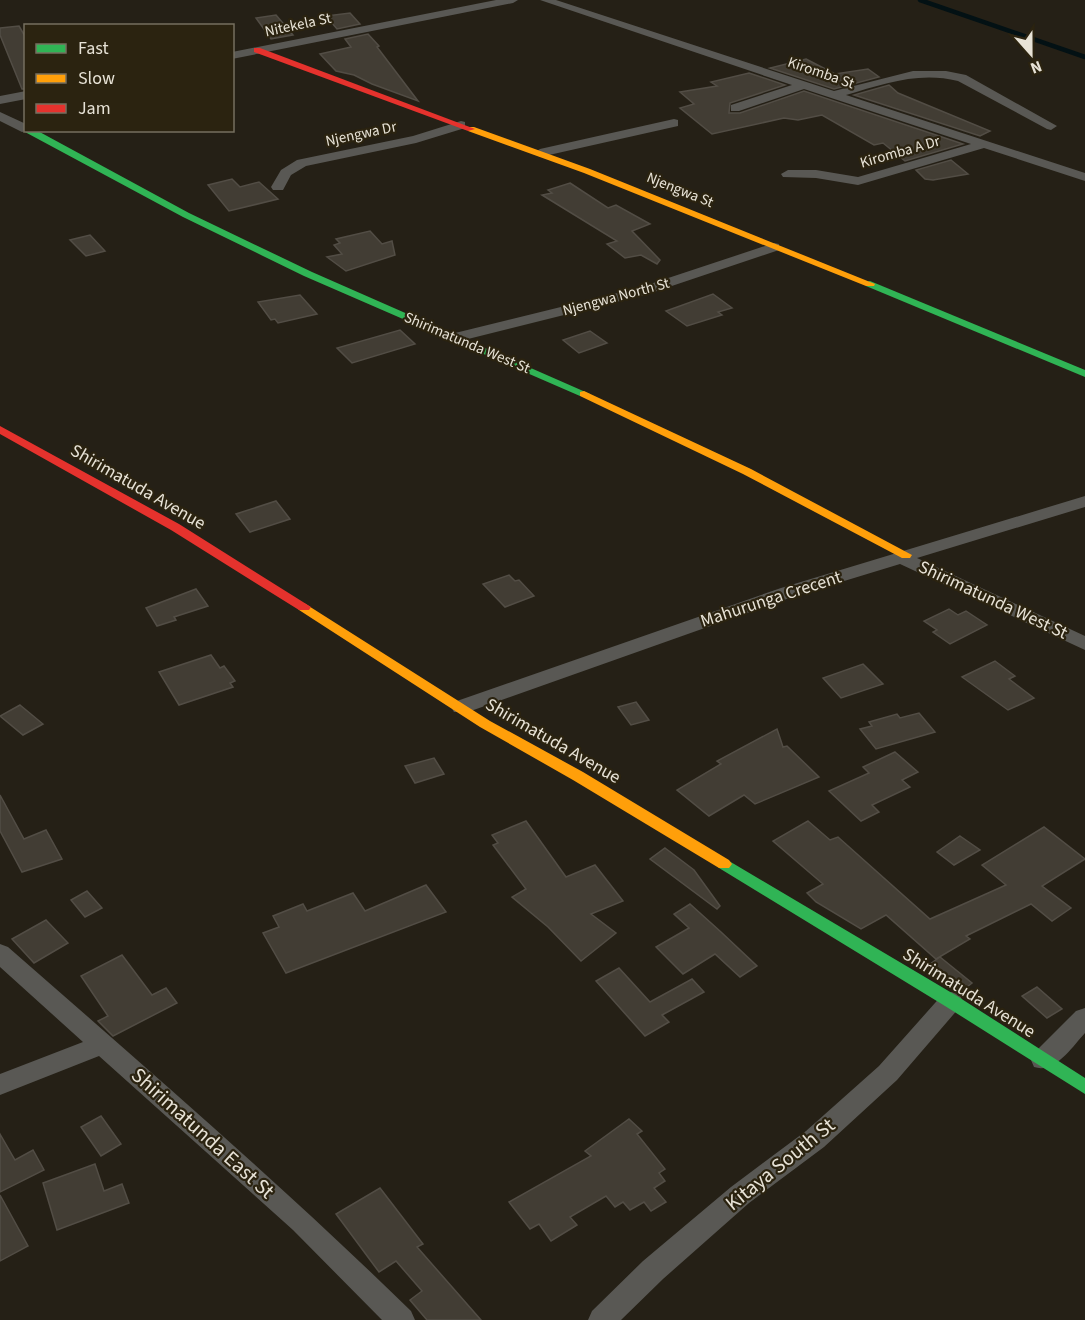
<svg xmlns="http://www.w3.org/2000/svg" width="1085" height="1320" font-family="'Source Sans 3',sans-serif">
	<rect width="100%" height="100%" fill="#252016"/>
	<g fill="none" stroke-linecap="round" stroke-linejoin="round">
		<polyline stroke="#031114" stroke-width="4.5" points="920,0 1085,57"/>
	</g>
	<g fill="#423d34" stroke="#524d45" stroke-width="1.5">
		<polygon points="350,13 360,24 337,29 326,16"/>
		<polygon points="276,15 293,35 271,39 256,18"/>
		<polygon points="19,26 26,38 26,89 22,89 0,35 0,28"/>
		<polygon points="368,34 379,46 377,47 418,101 372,84 354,75 336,71 320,54 351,47 345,39"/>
		<polygon points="806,59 835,74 868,69 879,77 834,89 770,68"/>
		<polygon points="749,73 785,85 730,103 729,113 740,113 804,91 963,144 905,161 883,143 874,145 822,115 798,120 784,118 712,134 680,108 694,104 680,92 717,86 711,82"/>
		<polygon points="889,85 898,93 990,131 980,136 854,95"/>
		<polygon points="951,160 968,174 933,180 925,179 916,170"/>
		<polygon points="232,179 240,187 259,182 278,199 229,211 208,185"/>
		<polygon points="570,183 608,208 616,205 650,224 632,231 660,260 657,264 641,255 625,258 607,244 617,241 542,195 552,193 548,190"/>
		<polygon points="370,231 382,244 392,241 395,255 346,271 327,257 342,254 334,245 340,243 336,239"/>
		<polygon points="90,235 105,251 86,256 70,240"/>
		<polygon points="713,294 732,308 718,312 722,315 687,326 666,311"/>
		<polygon points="300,295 317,314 278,323 275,319 271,320 258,302"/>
		<polygon points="400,330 415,344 352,363 337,348"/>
		<polygon points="590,331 607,343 579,353 563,340"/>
		<polygon points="276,501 290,519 250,532 236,514"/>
		<polygon points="509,575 515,581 519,580 534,596 505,607 483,584"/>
		<polygon points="196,589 208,606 174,617 176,620 157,626 146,608"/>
		<polygon points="949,609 958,615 966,611 987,625 950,644 933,632 937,630 924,621"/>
		<polygon points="211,655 220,668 224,666 235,681 230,683 233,687 179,705 159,672"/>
		<polygon points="995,661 1015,676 1009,679 1034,698 1008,710 962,677"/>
		<polygon points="863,664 883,684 841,698 823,678"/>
		<polygon points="636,702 649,720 631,725 618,707"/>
		<polygon points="20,705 43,724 23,735 0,716"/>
		<polygon points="919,713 935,732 876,749 860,729 872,726 869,722 897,714 900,718"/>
		<polygon points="777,729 783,747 787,746 819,777 755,804 744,795 709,816 677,790 721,764 717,761"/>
		<polygon points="895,752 918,772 902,780 910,787 872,805 879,812 861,821 829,791 869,773 863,767"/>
		<polygon points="434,758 444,774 415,783 405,766"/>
		<polygon points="0,795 24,839 46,830 62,859 22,872 0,831"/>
		<polygon points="526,821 566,877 595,865 623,901 591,914 616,933 581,961 548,927 512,897 526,889 493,845 498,843 492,835"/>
		<polygon points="808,821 830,840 838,837 930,919 1006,885 982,865 1044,827 1085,859 1042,886 1071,908 1052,921 1031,904 966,936 970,939 936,959 886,915 861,929 816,902 807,893 823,884 773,841"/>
		<polygon points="960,836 980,850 954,865 937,852"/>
		<polygon points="665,848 694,870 720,906 717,909 650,859"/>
		<polygon points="426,885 446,912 286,973 263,933 279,927 273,916 303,904 307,911 353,893 365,911"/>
		<polygon points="87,891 102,908 85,917 71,900"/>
		<polygon points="690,904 721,932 757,966 740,977 715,954 683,974 656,947 689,928 674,914"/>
		<polygon points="46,920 68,943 34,963 12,939"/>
		<polygon points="122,955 152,995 166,988 177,1003 113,1036 98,1021 108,1016 81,976"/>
		<polygon points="940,957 972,983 963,990 926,967"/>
		<polygon points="619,968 650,1002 692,979 704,992 662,1015 669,1022 645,1036 596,981"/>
		<polygon points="1037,987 1062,1009 1047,1018 1022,996"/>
		<polygon points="101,1116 121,1144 101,1156 81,1127"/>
		<polygon points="629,1119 642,1131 637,1134 665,1169 659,1173 665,1181 654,1188 666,1202 651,1211 644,1202 630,1210 623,1202 615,1207 606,1196 570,1217 577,1225 551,1241 539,1224 530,1229 509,1202 591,1156 585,1151"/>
		<polygon points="0,1134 15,1160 33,1150 44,1170 0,1192"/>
		<polygon points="95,1164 104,1191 122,1184 129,1203 57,1230 43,1183"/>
		<polygon points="380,1188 423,1244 417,1247 481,1320 427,1320 410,1300 422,1291 396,1261 379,1272 336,1214"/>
		<polygon points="0,1195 28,1246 0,1261"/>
	</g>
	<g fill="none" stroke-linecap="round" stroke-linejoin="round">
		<g fill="#595854" fill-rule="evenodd">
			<polygon points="496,0 518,0 513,3 232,59 232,52"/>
			<path d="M540,0h16l278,91 79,-20h33l20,4 91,51 -6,4 -4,-1 -89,-48c-39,-10 -75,3 -112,14l239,78v8l-101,-33 -126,37 -42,-7 -33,-1 -2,-3 7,-4h28l42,7 113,-33 -167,-55 -65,22h-8v-6l61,-20z"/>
			<polygon points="26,91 26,99 0,104 0,96"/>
			<polygon points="0,112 26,124 26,130 31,130 22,132 0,121"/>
			<polygon points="674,119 678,120 678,126 540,157 534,153 540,149"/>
			<polygon points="461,121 465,122 465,128 416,143 306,166 291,175 283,190 273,190 271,187 281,170 297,160 413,136"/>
			<polygon points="774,243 779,244 779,250 648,294 456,342 448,337 451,334 638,288"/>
			<polygon points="1085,496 1085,507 917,558 1085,636 1085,650 900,564 795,596 468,712 454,712 451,707 454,702 781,588"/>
			<path d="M0,944l8,3c136,119 273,237 403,364l4,9h-33l-89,-90 -194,-174 -99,39v-21l83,-32 -83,-75z"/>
			<polygon points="951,992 959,994 963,1001 959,1008 897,1080 824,1147 749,1203 663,1279 621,1320 588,1320 592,1311 643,1261 731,1187 806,1131 879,1066 943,994"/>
			<path d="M1085,1008v25c-13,14 -30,41 -51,34l-3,-7 3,-7 42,-42z"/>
		</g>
		<g fill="#30b455" fill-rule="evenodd">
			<polygon points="26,128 26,130 36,130 189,213 312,272 590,394 588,396 580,396 304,276 183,217 25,132"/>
			<polygon points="870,281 1085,370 1085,377 866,286 866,282"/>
			<polygon points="724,858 957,996 1085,1078 1085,1094 945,1006 719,868 716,864 719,860"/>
		</g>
		<g fill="#ff9f0a" fill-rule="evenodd">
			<polygon points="468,127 474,127 590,169 875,284 874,286 866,286 584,173 468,131"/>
			<polygon points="584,391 751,469 912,555 910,558 902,558 743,474 580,396 580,392"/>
			<polygon points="304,603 490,721 583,772 729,860 732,864 729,868 719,868 573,780 480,727 299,610 297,607 299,604"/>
		</g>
		<g fill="#e5322d" fill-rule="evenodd">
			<polygon points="254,48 260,48 475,129 468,131 254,52"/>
			<polygon points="0,426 179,524 311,607 309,610 299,610 171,530 0,434"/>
		</g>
	</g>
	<g text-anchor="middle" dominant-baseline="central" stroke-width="4.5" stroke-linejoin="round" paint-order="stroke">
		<g font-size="15" fill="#e7e2d6" stroke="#2b2310">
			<text transform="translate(298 25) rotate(-12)">Nitekela St</text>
			<text transform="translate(821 73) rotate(19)">Kiromba St</text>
			<text transform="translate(361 134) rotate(-12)">Njengwa Dr</text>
			<text transform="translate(900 152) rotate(-16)">Kiromba A Dr</text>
			<text transform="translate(680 190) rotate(22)">Njengwa St</text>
			<text transform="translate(616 297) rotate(-15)">Njengwa North St</text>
			<text transform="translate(467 343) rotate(23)">Shirimatunda West St</text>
		</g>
		<g font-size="18" fill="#e7e2d6" stroke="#2b2310">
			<text transform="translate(138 487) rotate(30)">Shirimatuda Avenue</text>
			<text transform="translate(771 599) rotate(-18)">Mahurunga Crecent</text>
			<text transform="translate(993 600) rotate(25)">Shirimatunda West St</text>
			<text transform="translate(553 741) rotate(30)">Shirimatuda Avenue</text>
			<text transform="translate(969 993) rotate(32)">Shirimatuda Avenue</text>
		</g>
		<g font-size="21" fill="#e7e2d6" stroke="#2b2310">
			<text transform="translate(203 1133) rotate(42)">Shirimatunda East St</text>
			<text transform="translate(780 1164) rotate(-39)">Kitaya South St</text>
		</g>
	</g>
	<rect x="24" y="24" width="210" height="108" fill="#2b2310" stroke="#766f5f" stroke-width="1.5"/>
	<rect x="36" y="44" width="30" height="9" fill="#30b455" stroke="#766f5f" stroke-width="1.5"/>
	<text x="78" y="54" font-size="18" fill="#e7e2d6">Fast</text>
	<rect x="36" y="74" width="30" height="9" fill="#ff9f0a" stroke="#766f5f" stroke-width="1.5"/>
	<text x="78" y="84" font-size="18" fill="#e7e2d6">Slow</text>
	<rect x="36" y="104" width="30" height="9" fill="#e5322d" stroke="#766f5f" stroke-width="1.5"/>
	<text x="78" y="114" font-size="18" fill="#e7e2d6">Jam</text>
	<g transform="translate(1031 54) rotate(159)" stroke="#2b2310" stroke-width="4.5" paint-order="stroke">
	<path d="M0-4.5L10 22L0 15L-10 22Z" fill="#e7e2d6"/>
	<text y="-9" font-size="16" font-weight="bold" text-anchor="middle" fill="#e7e2d6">N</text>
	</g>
</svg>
